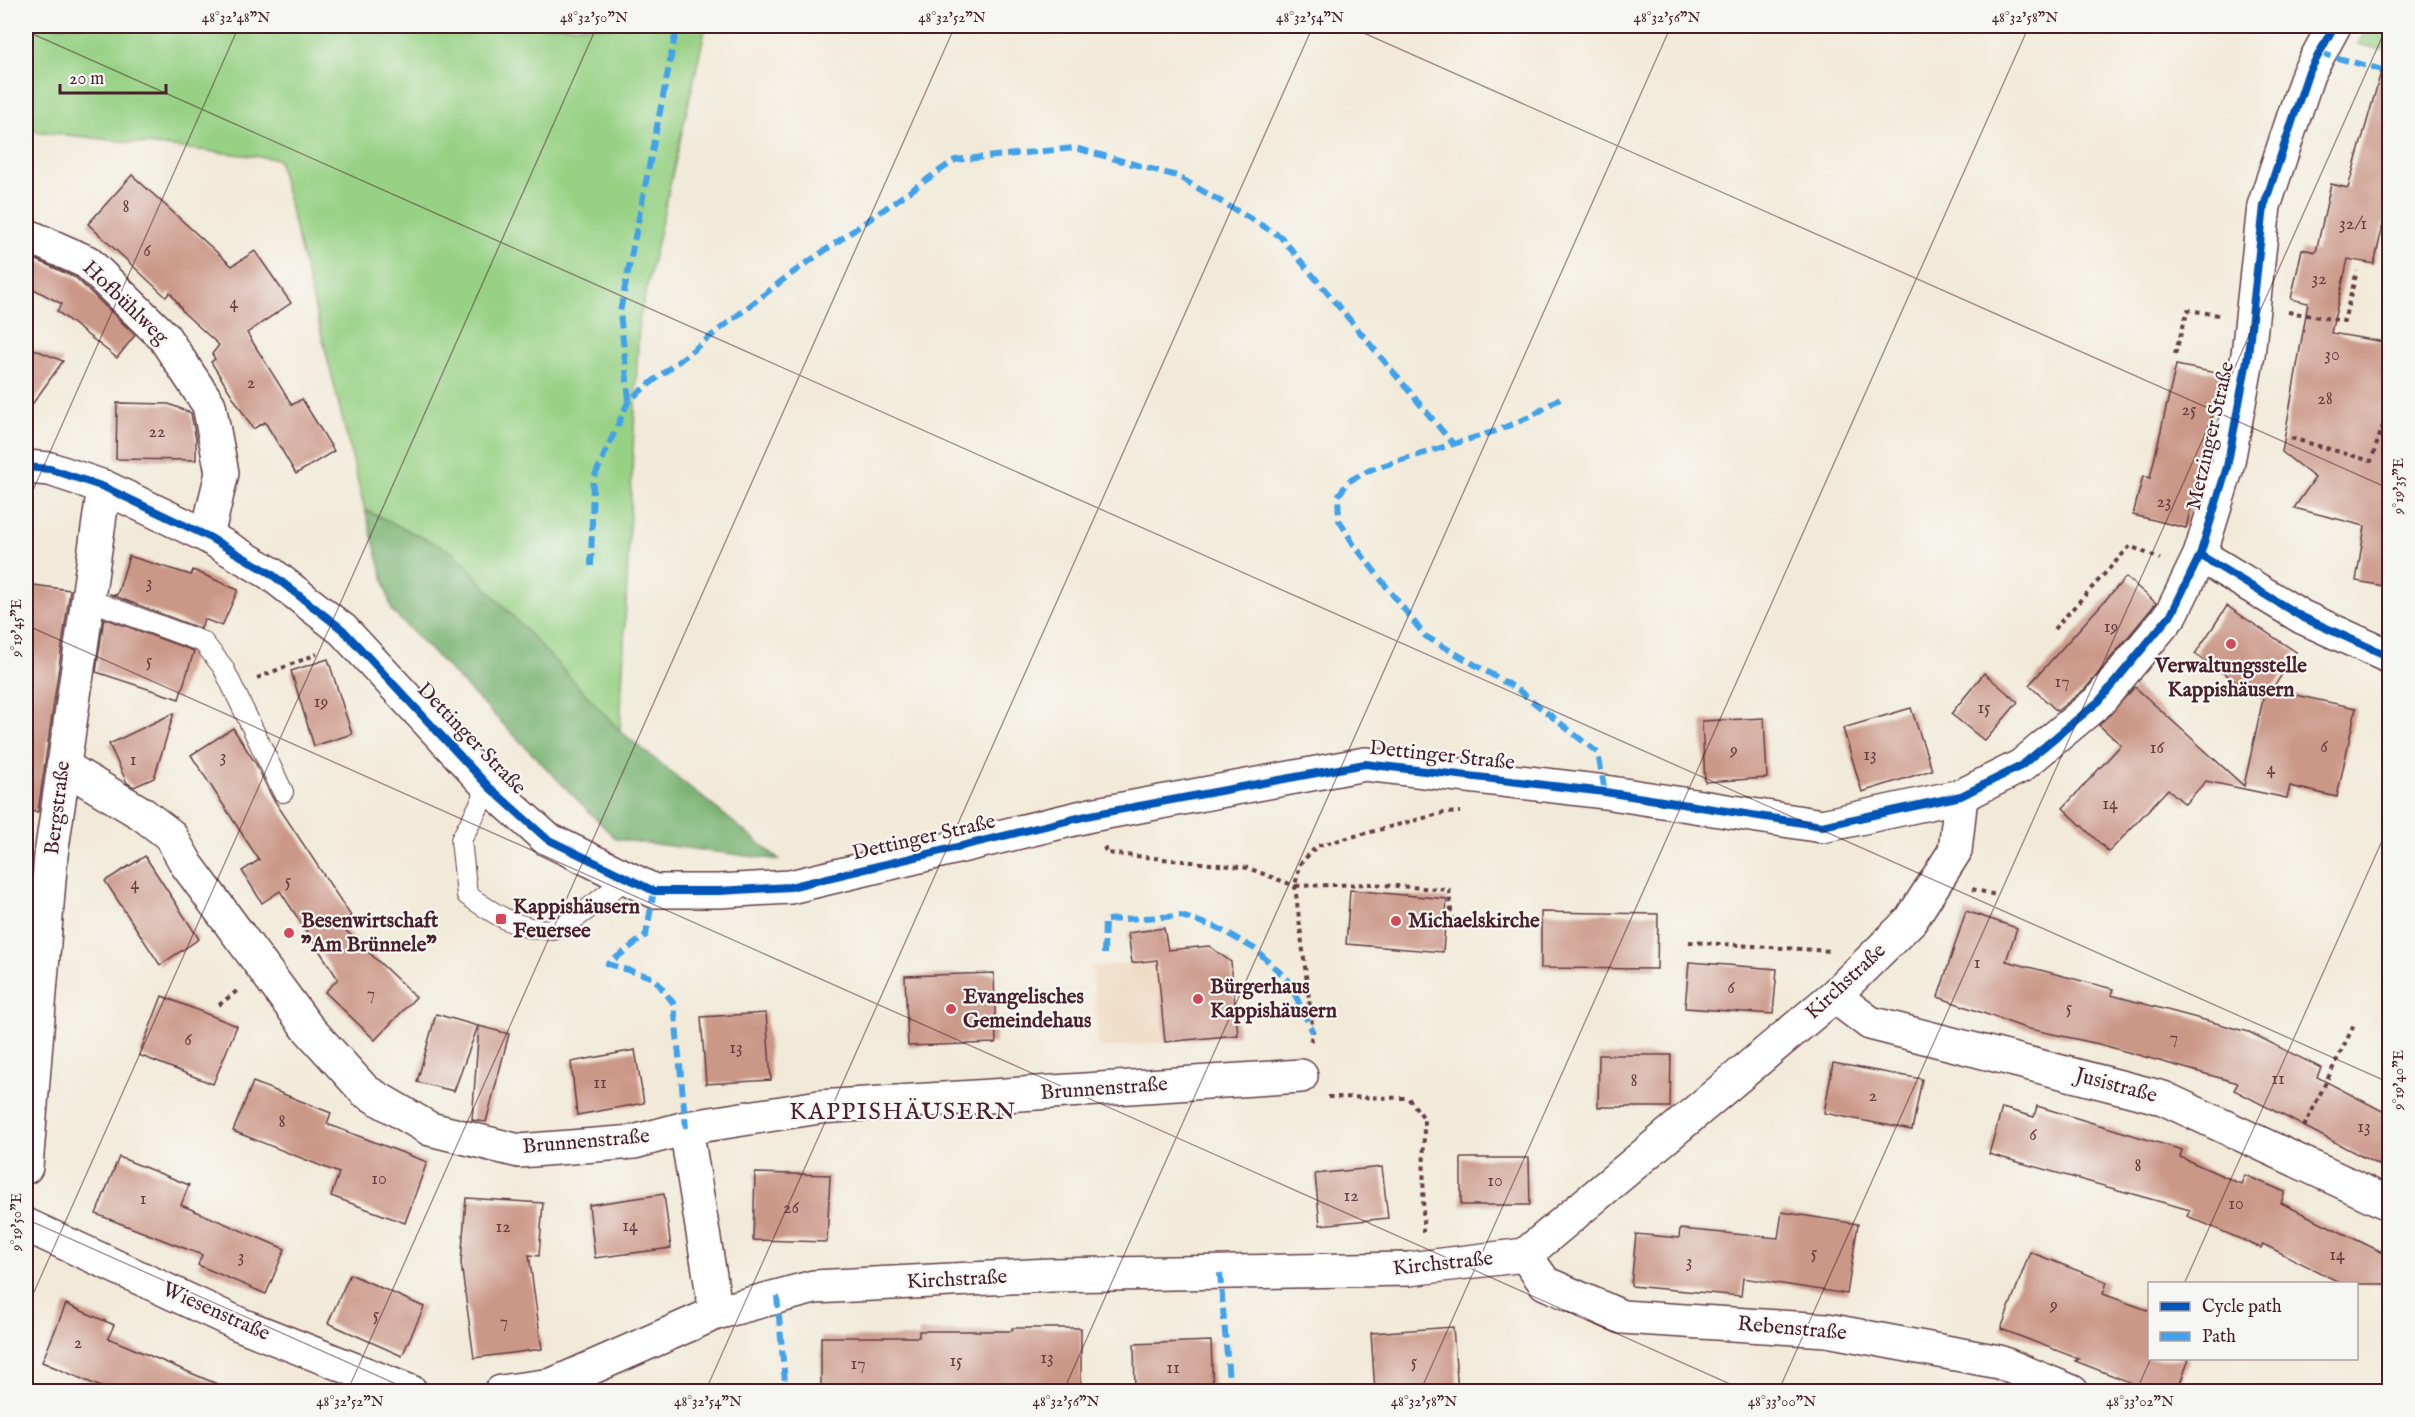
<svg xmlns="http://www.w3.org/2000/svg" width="2415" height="1417" font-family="'IM FELL English',serif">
	<rect width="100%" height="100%" fill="#f6f6f2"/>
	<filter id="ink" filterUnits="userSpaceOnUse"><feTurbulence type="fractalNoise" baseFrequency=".0167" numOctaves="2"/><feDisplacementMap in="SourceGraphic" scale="12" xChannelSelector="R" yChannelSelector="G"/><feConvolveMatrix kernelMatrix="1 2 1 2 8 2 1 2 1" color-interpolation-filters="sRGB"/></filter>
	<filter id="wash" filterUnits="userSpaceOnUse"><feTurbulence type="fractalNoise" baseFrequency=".008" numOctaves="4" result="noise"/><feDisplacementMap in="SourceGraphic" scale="24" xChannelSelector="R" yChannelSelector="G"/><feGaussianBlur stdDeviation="1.35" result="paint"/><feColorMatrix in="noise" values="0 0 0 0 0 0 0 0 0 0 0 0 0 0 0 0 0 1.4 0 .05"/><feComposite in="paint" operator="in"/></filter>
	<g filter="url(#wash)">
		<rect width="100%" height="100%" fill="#f2ead8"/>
		<polygon fill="#eed6bb" points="1157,960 1165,1042 1099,1048 1092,967"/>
		<g fill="#97d184" stroke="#707858" stroke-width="1.5">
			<polygon points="26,26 706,26 639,322 620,731 453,553 365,510 278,159 33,131 26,122"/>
			<polygon points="2368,26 2389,26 2389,39 2383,50 2358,44"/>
		</g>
		<polygon fill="#79b372" stroke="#62694e" stroke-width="1.5" points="365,510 453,552 620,731 780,860 616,839 392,611"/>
		<g id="blocks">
			<g fill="#cb9787">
				<polygon points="2381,72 2390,73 2390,194 2374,264 2348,259 2331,333 2390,343 2390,587 2356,581 2365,526 2294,508 2315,478 2282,452 2308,303 2291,299 2302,249 2316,252 2331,184 2348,188"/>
				<polygon points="132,175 232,266 255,251 291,303 247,333 292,405 302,399 334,451 296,474 265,422 253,429 211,362 215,359 212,354 219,345 184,313 170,292 166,297 88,224"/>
				<polygon points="26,255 76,278 135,335 117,358 57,311 62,304 26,285"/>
				<polygon points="26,346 63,361 26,413"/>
				<polygon points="2176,365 2221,374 2186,528 2133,515 2143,476 2150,478"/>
				<polygon points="117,403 169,404 191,413 196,439 196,460 116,459"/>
				<polygon points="129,556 191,575 193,570 238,590 222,626 204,619 201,629 109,594 117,595"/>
				<polygon points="2126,577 2156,603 2086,688 2057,711 2029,685"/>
				<polygon points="26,584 70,590 38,812 26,811"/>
				<polygon points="2227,606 2296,652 2272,690 2356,708 2337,797 2290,786 2287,798 2206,781 2185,804 2168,789 2109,852 2063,808 2121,745 2099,725 2135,687 2244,786 2263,699 2195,654"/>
				<polygon points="104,618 194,651 179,699 96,672"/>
				<polygon points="328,659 352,734 314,746 291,671"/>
				<polygon points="1984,673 2018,702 1985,741 1951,714"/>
				<polygon points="1911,708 1932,770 1862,792 1843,728"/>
				<polygon points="174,713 154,778 134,787 127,783 109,744"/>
				<polygon points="1764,718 1767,778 1705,782 1702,721"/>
				<polygon points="233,728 256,764 272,797 351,916 339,924 416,997 375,1040 325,992 338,979 280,891 262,903 242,871 259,860 191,755"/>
				<polygon points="145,856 199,939 160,965 105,881"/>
				<polygon points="1350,890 1447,899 1443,952 1346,944"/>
				<polygon points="1966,911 2017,928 2006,961 2113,989 2111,995 2249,1032 2321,1068 2317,1077 2390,1115 2390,1171 2234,1090 2238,1083 2099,1044 2025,1028 1938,997"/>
				<polygon points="1541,912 1658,914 1657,969 1541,968"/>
				<polygon points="1164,928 1168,950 1209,946 1231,962 1238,1035 1165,1042 1157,960 1132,963 1128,933"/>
				<polygon points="1689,962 1777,969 1773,1014 1685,1008"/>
				<polygon points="994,973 996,1043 908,1046 905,976"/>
				<polygon points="162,996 237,1026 213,1084 139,1055"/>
				<polygon points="766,1013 771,1080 706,1084 701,1017"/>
				<polygon points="436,1014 478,1026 454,1091 417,1082"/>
				<polygon points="479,1026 509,1034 486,1122 472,1120"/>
				<polygon points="635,1050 644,1103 577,1115 571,1062"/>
				<polygon points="1599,1055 1671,1055 1670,1107 1598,1107"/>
				<polygon points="1833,1063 1922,1079 1912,1130 1824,1113"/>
				<polygon points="253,1082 331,1113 327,1124 427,1162 405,1223 331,1196 339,1173 233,1131"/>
				<polygon points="2037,1106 2182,1150 2180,1157 2241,1184 2245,1175 2285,1192 2281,1203 2390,1256 2390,1284 2343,1284 2263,1244 2261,1248 2187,1216 2190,1210 1989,1154 2002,1108 2034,1117"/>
				<polygon points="119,1157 189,1185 181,1205 285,1249 266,1294 198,1265 202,1255 96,1214"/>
				<polygon points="1461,1158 1529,1158 1530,1205 1461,1205"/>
				<polygon points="1382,1167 1388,1218 1320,1225 1315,1174"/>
				<polygon points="755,1173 830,1175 827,1242 753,1240"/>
				<polygon points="664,1194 671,1248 595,1258 589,1205"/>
				<polygon points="466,1198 543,1203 539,1256 529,1255 542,1349 474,1358 461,1263"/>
				<polygon points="1782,1212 1858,1224 1847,1294 1743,1278 1741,1296 1631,1286 1636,1234 1679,1238 1680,1229 1778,1238"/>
				<polygon points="2030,1252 2107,1282 2103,1294 2150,1311 2150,1359 2189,1359 2177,1392 2155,1392 2075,1361 2079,1359 2001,1329"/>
				<polygon points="350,1274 424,1307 402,1356 328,1323"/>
				<polygon points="66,1304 114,1325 108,1338 236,1392 113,1392 42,1362"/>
				<polygon points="1453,1327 1458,1392 1375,1392 1371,1333"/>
				<polygon points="1012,1328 1081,1328 1081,1388 992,1389 992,1392 821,1392 821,1337 919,1337 919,1331 1012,1331"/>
				<polygon points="1211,1341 1213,1392 1135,1392 1134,1344"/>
			</g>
		</g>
	</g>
	<g filter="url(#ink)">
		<use href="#blocks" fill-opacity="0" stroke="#633d45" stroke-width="1.5"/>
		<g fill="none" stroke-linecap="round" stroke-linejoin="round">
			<g stroke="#633d45" stroke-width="22">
				<g id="service">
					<polyline points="87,599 203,642 223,667 283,792"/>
					<path d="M489,787l-28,53 6,55c24,17 63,44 95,31 15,-6 49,-36 64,-47"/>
				</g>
			</g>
			<g stroke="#633d45" stroke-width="36">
				<g id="minor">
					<polyline points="26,235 87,262 164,337 209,405 222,473 207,536"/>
					<polyline points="63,766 141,813 170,835 187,865 307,1027 365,1091 430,1129 519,1151 634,1142 686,1128 819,1107 1301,1076"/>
					<polyline points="1834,996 1870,1023 2163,1098 2390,1204"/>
					<polyline points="686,1128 716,1313"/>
					<polyline points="26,1167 51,855 104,487"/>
					<polyline points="26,1225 239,1324 411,1392"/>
					<polyline points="1525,1255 1545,1283 1622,1317 1827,1330 1999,1362 2072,1392"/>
					<polyline points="501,1392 552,1385 716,1313 814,1287 1051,1275 1409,1269 1525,1255 1834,996 1911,920 1955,851 1961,796"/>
				</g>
			</g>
			<g stroke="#633d45" stroke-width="36">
				<g id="tertiary">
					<polyline points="26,467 50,469 104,487 207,536 270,573 343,630 489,787 547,839 654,891 719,891 790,887 1091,815 1365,764 1605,792 1822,826 1961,796 2021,766 2099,701 2172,613 2200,555 2227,467 2248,355 2264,206 2308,74 2334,26"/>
					<polyline points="2200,555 2302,617 2390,657"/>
				</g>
			</g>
			<g stroke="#633d45" stroke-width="4" stroke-dasharray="4.5 4.5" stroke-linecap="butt">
				<polyline points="2384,279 2390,255"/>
				<polyline points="2288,312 2344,321 2357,271"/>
				<polyline points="2175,354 2188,310 2219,315"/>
				<polyline points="2291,438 2371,461 2390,405"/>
				<polyline points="2054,629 2130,546 2160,559"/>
				<polyline points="257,678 317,654"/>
				<polyline points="1104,847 1107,853 1248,868 1295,886 1313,1032 1310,1043"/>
				<polyline points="1972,889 1996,895"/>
				<polyline points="1452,921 1449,890 1371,884 1295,886 1300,864 1317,846 1443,813 1460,812"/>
				<polyline points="1689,942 1832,951"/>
				<polyline points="219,1005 238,990"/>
				<polyline points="1328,1097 1408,1098 1424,1118 1423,1232"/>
				<polyline points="2304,1127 2354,1025"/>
			</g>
			<use href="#service" stroke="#fff" stroke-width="20"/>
			<use href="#minor" stroke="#fff" stroke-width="33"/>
			<use href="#tertiary" stroke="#fff" stroke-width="33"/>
			<g stroke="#40a2eb" stroke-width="6" stroke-dasharray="12 6" stroke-linecap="butt">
				<polyline points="2319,53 2390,72"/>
				<polyline points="1560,398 1532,416 1496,431 1372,469 1349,481 1338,496 1339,520 1354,545 1425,636 1517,689 1598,753 1605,792"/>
				<polyline points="629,400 620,312 677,26"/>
				<polyline points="591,566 593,480 629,400 788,276 955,160 1075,148 1177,176 1280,236 1454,445"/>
				<polyline points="654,891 646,935 608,964 654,978 674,1004 686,1128"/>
				<polyline points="1104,954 1105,920 1181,916 1216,927 1255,949 1288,980 1313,1032"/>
				<polyline points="1220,1273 1230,1392"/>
				<polyline points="777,1296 786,1392"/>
			</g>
			<g stroke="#f6f6f2" stroke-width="11">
				<g id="cycleway">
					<polyline points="26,467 50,469 104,487 207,536 270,573 343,630 489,787 547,839 654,891 719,891 790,887 1091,815 1365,764 1605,792 1822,826 1961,796 2021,766 2099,701 2172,613 2200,555 2227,467 2248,355 2264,206 2308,74 2334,26"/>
					<polyline points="2200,555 2302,617 2390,657"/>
				</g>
			</g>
			<use href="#cycleway" stroke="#0057b8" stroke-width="8"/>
		</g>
	</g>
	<path fill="none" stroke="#4a1f2b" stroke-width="1.5" stroke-opacity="0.45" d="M1348,26l1042,463M26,31l2364,1052M26,506l213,-480M26,625l1722,767M26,1219l388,173M2184,1284l206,-461M26,1310l571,-1284M347,1392l608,-1366M705,1392l608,-1366M1063,1392l608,-1366M1420,1392l609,-1366M1778,1392l609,-1366M2136,1392l15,-34"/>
	<g fill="#d1495b" stroke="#f6f6f2" stroke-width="2">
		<circle cx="2231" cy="644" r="6"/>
		<rect x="495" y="913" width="12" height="12" rx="3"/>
		<circle cx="1396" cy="921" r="6"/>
		<circle cx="289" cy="933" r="6"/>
		<circle cx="1198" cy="999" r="6"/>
		<circle cx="951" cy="1009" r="6"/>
	</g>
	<g text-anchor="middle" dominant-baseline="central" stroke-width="4.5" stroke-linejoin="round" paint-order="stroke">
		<g font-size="18" fill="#6a3d42">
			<text x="126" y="207">8</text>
			<text x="2353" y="224">32/1</text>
			<text x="147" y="251">6</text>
			<text x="2319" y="279">32</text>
			<text x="234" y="303">4</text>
			<text x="2332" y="355">30</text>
			<text x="251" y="383">2</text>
			<text x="2325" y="399">28</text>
			<text x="2189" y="410">25</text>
			<text x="157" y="432">22</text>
			<text x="2164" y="502">23</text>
			<text x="149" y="583">3</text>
			<text x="2111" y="627">19</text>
			<text x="149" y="661">5</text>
			<text x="2062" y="682">17</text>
			<text x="321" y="702">19</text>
			<text x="1984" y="708">15</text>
			<text x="2324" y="747">6</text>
			<text x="2157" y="748">16</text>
			<text x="1734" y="750">9</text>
			<text x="1870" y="755">13</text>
			<text x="223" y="757">3</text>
			<text x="133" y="760">1</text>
			<text x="2271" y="769">4</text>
			<text x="2110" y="804">14</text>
			<text x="288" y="881">5</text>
			<text x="135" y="884">4</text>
			<text x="1977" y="963">1</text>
			<text x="1731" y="988">6</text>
			<text x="371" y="994">7</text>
			<text x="2069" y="1008">5</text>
			<text x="2174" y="1038">7</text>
			<text x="188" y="1040">6</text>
			<text x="736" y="1048">13</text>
			<text x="2278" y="1079">11</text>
			<text x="1634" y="1081">8</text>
			<text x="600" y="1083">11</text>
			<text x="1873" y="1096">2</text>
			<text x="282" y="1122">8</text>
			<text x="2364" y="1127">13</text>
			<text x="2033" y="1135">6</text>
			<text x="2138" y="1166">8</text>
			<text x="379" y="1179">10</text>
			<text x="1495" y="1181">10</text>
			<text x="1351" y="1196">12</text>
			<text x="143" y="1199">1</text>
			<text x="2236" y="1204">10</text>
			<text x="791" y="1208">26</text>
			<text x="630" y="1226">14</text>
			<text x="503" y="1227">12</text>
			<text x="1814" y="1253">5</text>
			<text x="2337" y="1255">14</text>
			<text x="241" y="1257">3</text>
			<text x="1689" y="1262">3</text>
			<text x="2054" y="1305">9</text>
			<text x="376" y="1315">5</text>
			<text x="504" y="1322">7</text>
			<text x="78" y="1343">2</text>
			<text x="1047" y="1358">13</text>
			<text x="956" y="1361">15</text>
			<text x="1414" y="1362">5</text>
			<text x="858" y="1364">17</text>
			<text x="1173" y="1368">11</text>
		</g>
		<g font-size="21" fill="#4a1f2b" stroke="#f6f6f2">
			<text transform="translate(125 303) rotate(44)">Hofbühlweg</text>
			<text transform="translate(2211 436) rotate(-77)">Metzinger Straße</text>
			<text transform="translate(471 739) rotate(46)">Dettinger Straße</text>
			<text transform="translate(1442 756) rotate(6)">Dettinger Straße</text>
			<text transform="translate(58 808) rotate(-83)">Bergstraße</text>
			<text transform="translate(924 838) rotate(-13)">Dettinger Straße</text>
			<text transform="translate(1846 982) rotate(-43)">Kirchstraße</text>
			<text transform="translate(2116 1086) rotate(15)">Jusistraße</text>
			<text transform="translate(1104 1089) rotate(-4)">Brunnenstraße</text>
			<text transform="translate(586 1142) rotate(-5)">Brunnenstraße</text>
			<text transform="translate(1443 1264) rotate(-6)">Kirchstraße</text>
			<text transform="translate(957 1280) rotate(-3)">Kirchstraße</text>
			<text transform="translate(216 1312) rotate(24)">Wiesenstraße</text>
			<text transform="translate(1792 1329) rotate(5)">Rebenstraße</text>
		</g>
		<g font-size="21" font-weight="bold" fill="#4a1f2b" stroke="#f6f6f2" text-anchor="start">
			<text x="2231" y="666" text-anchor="middle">Verwaltungsstelle<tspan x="2231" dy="24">Kappishäusern</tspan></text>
			<text x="513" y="907">Kappishäusern<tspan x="513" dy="24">Feuersee</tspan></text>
			<text x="301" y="921">Besenwirtschaft<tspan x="301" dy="24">"Am Brünnele"</tspan></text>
			<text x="1408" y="921">Michaelskirche</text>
			<text x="1210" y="987">Bürgerhaus<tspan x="1210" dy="24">Kappishäusern</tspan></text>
			<text x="963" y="997">Evangelisches<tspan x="963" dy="24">Gemeindehaus</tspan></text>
		</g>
		<g font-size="24" letter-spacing="1.5" fill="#4a1f2b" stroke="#f6f6f2">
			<text x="903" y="1112">KAPPISHÄUSERN</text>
		</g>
	</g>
	<rect width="2415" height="1417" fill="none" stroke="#f6f6f2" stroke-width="66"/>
	<rect x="2148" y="1282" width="210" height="78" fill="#f6f6f2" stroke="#b1a0a2" stroke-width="1.5"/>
	<rect x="2160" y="1302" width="30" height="9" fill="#0057b8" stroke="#b1a0a2" stroke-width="1.5"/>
	<text x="2202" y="1312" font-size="18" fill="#4a1f2b">Cycle path</text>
	<rect x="2160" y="1332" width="30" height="9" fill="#40a2eb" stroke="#b1a0a2" stroke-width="1.5"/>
	<text x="2202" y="1342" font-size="18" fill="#4a1f2b">Path</text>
	<path d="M60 84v9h106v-9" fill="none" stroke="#4a1f2b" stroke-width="3"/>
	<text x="69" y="84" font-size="18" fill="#4a1f2b" stroke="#f6f6f2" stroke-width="4.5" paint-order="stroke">20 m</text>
	<rect x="33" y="33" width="2349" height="1351" fill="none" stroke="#4a1f2b" stroke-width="2"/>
	<g font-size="15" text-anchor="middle" fill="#4a1f2b">
		<text x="236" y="22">48°32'48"N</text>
		<text x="594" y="22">48°32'50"N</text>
		<text x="952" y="22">48°32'52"N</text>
		<text x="1310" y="22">48°32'54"N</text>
		<text x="1667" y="22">48°32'56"N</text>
		<text x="2025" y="22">48°32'58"N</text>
		<text transform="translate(2398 486) rotate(-90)" y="5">9°19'35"E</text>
		<text transform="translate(16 628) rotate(-90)" y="5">9°19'45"E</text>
		<text transform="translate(2398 1080) rotate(-90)" y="5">9°19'40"E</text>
		<text transform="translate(16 1222) rotate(-90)" y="5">9°19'50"E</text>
		<text x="350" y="1406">48°32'52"N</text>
		<text x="708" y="1406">48°32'54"N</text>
		<text x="1066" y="1406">48°32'56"N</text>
		<text x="1424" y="1406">48°32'58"N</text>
		<text x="1782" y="1406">48°33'00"N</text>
		<text x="2140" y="1406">48°33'02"N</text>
	</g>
</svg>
